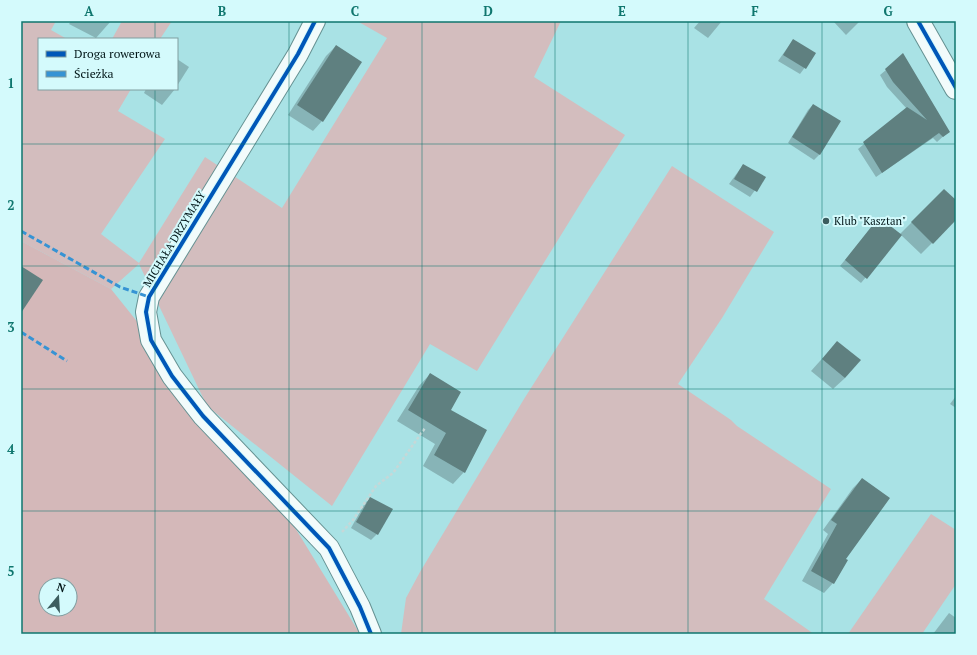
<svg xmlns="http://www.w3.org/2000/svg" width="977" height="655" font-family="'PT Serif',serif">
	<rect width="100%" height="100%" fill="#a9e2e5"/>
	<g fill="#d3bdbe">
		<polygon points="21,21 56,21 51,30 67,39 39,39 39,89 131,89 118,111 165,139 101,234 139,263 205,157 282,208 387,38 357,21 561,21 534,77 625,135 587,193 477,371 430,344 332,506 207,406 139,264 111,289 21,241"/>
		<polygon points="122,21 172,21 160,39 112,39"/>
		<polygon points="672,166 774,232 722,318 678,384 731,420 737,426 831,489 764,599 814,634 401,634 406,598 420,572 524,399"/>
		<polygon points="931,514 956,530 956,584 922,634 848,634"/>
	</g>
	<path fill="#d4b8b9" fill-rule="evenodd" d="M21,241l90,48 161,201 88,144h-339zM46,585h24v24h-24z"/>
	<g fill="#0003">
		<polygon points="71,21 111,21 96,38 69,24"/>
		<polygon points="700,21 722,21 708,38 694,28"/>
		<polygon points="833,21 860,21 846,35"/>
		<polygon points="793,40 815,54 800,74 778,61"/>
		<polygon points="336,46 322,121 313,131 288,115 326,56"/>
		<polygon points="177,59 189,67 177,86"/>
		<polygon points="886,70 948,132 937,142 933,138 876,177 858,149 907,109 887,87 880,75"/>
		<polygon points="146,89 175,89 162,105 144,93"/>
		<polygon points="813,105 820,154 814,160 788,143 808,110"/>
		<polygon points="743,165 764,178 750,197 729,184"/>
		<polygon points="944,190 956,202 956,219 921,254 901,235 861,283 840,266 879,218 900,234"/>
		<polygon points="837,342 845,378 833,389 811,371"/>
		<polygon points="430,374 450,410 464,472 453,484 423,466 435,444 397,421 419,386"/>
		<polygon points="956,396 956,408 950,404"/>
		<polygon points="862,479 844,559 833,583 824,593 802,581 828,534 823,530 853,488"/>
		<polygon points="371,498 377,534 371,540 351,528 365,503"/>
		<polygon points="949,613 956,618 956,634 933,634"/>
	</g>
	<g fill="#5f8080">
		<polygon points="793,39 816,53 806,69 783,55"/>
		<polygon points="336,45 362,62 323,122 297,105"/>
		<polygon points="903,53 950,132 943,137 939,133 882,173 863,142 907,107 927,120 893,82 885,69"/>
		<polygon points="813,104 841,121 820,155 792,137"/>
		<polygon points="743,164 766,177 757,192 734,179"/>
		<polygon points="944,189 956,200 956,220 933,244 911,222"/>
		<polygon points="879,217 902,235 867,279 845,260"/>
		<polygon points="21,266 43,280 21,313"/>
		<polygon points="837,341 861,360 845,378 822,359"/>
		<polygon points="430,373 461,392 451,410 487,430 465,473 434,455 446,433 408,410"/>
		<polygon points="862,478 890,498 846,559 848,560 834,584 811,571 837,524 831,520"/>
		<polygon points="370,497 393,509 378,535 356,522"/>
	</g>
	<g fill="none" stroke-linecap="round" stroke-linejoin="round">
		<g stroke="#659192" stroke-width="22">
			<polyline id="street" points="315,21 298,54 149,297 146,312 151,340 172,376 203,416 329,548 360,607 371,634"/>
		</g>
		<g stroke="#659192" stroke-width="24">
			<polyline id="secondary" points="918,21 956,88"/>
		</g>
		<polyline stroke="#c6d8d8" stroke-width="2.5" stroke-dasharray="3 2" stroke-linecap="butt" points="342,532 353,520 376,486 393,473 425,428"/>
		<use href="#street" stroke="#f2fbfb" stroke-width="20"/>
		<use href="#secondary" stroke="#f2fbfb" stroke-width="22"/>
		<g stroke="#3693d4" stroke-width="3" stroke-dasharray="6 3" stroke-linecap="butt">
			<polyline points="21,231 120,287 149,297"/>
			<polyline points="21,332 67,361"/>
		</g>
		<g stroke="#d4fafc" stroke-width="6">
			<g id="cycleway">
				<polyline points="315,21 298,54 149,297 146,312 151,340 172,376 203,416 329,548 360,607 371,634"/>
				<polyline points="918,21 956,88"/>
			</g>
		</g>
		<use href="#cycleway" stroke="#0057b8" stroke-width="4"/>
	</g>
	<path fill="none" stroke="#0f766e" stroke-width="1" stroke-opacity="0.55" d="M155,21v18M289,21v613M422,21v613M555,21v613M688,21v613M822,21v613M155,89v545M21,144h935M21,266h935M21,389h935M21,511h935"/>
	<circle fill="#3c5d5f" stroke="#d4fafc" stroke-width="1.5" cx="826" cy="221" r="4"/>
	<g text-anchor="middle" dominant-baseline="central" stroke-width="4" stroke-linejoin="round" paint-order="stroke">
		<g font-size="11" fill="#011517" stroke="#d4fafc" text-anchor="start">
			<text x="834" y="221">Klub "Kasztan"</text>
		</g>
		<g font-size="11" fill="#011517" stroke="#d4fafc">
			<text transform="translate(174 239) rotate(-59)">MICHAŁA DRZYMAŁY</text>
		</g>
	</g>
	<rect width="977" height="655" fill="none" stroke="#d4fafc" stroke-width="44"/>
	<rect x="38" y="38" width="140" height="52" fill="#d4fafc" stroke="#809ea0"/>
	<rect x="46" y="51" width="20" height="6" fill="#0057b8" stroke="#809ea0"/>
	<text x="74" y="58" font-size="12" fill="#011517">Droga rowerowa</text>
	<rect x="46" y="71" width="20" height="6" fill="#3693d4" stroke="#809ea0"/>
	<text x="74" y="78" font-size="12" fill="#011517">Ścieżka</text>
	<g transform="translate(58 597) rotate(18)"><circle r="19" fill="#d4fafc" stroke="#809ea0"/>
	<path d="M0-3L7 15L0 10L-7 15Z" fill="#3c5d5f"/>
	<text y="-6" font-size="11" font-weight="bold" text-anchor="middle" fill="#011517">N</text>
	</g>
	<rect x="22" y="22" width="933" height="611" fill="none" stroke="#0f766e" stroke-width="1.5"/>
	<g font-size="13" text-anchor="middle" font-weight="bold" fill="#0f766e">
		<text x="89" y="16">A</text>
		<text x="222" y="16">B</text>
		<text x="355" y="16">C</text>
		<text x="488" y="16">D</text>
		<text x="622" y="16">E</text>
		<text x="755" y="16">F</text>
		<text x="888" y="16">G</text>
		<text x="11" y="88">1</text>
		<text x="11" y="210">2</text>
		<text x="11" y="332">3</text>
		<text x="11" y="454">4</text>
		<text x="11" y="576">5</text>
	</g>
</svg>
